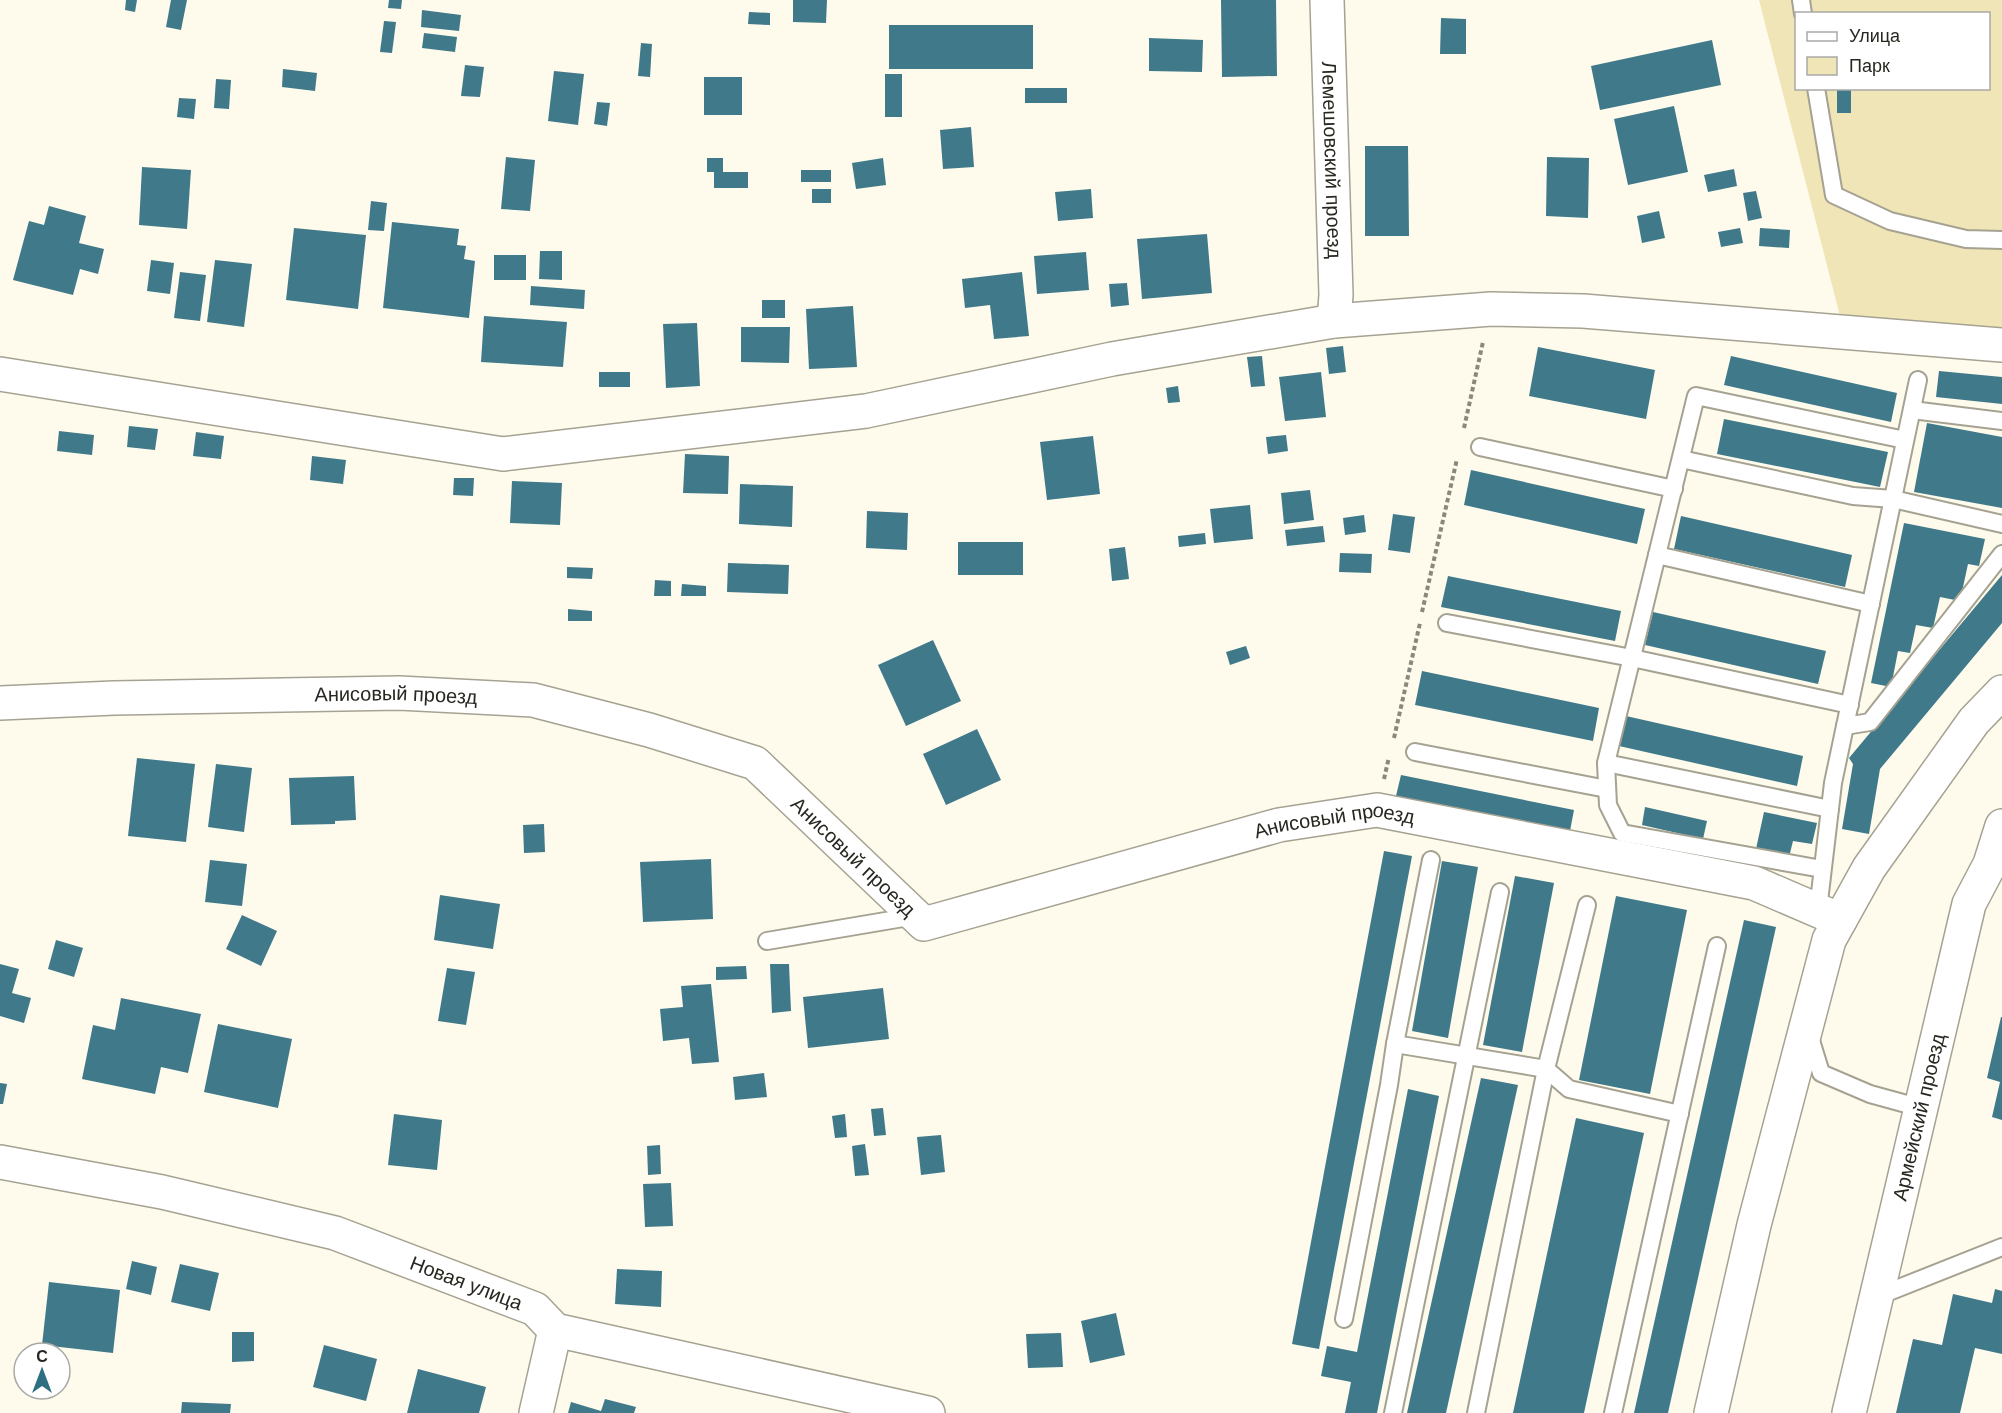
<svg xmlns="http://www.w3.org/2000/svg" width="2002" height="1413" font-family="Arial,sans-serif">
	<rect width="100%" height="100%" fill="#fefbec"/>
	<path fill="#f0e5b7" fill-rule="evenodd" d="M1759,0h243v337l-160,-13zM1796,14h192v74h-192z"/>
	<g fill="#3f798a">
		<polygon points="126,0 137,0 135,12 125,10"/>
		<polygon points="171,0 187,0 181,30 166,27"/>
		<polygon points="389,0 402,0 401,9 388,8"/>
		<polygon points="793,0 827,0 826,23 793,22"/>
		<polygon points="1221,0 1276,0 1277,76 1222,77"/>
		<polygon points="422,10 461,15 459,31 421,27"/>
		<polygon points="749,12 770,13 770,25 748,24"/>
		<polygon points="1441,18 1466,19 1466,54 1440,54"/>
		<polygon points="384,21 396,22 392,53 380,52"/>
		<rect x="889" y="25" width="144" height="44"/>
		<polygon points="424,33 457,37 455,52 422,48"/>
		<polygon points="1149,38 1203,40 1202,72 1149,71"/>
		<polygon points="1712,40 1721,85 1600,110 1591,66"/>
		<polygon points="641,43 652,44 650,77 638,76"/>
		<polygon points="465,65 484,67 480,97 461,96"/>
		<polygon points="283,69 317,73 315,91 282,87"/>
		<polygon points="554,71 584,74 578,125 548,121"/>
		<rect x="885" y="74" width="17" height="43"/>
		<rect x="704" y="77" width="38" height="38"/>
		<polygon points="216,79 231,80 229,109 214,108"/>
		<rect x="1025" y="88" width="42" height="15"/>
		<rect x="1837" y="88" width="14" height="25"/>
		<polygon points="179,98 196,99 194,119 177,117"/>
		<polygon points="597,102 610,103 607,126 594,124"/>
		<polygon points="1674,106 1688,172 1628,185 1614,119"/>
		<polygon points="971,127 974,167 943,169 940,130"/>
		<polygon points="1365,146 1408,146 1409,236 1365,236"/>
		<polygon points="506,157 535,160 530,211 501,209"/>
		<polygon points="1547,157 1589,158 1588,218 1546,216"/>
		<polygon points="707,158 723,158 723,172 748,172 748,188 714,188 714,172 707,172"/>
		<polygon points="883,158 886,185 856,189 852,163"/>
		<polygon points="142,167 191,170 187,229 139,225"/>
		<polygon points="1734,169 1737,186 1708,192 1704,175"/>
		<rect x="801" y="170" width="30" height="12"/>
		<rect x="812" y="189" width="19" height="14"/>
		<polygon points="1091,189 1093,218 1058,221 1055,192"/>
		<polygon points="1756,191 1762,218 1748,221 1743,193"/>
		<polygon points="371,201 387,203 384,231 368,230"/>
		<polygon points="49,206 86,216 79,243 104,249 98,274 80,269 73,295 13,280 29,221 44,225"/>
		<polygon points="1659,211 1665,238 1642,243 1637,216"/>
		<polygon points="392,222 459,229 457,245 466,246 464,259 475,261 469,318 383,308"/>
		<polygon points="294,228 366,235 358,309 286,300"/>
		<polygon points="1740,228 1743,243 1721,247 1718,232"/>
		<polygon points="1760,228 1790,230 1789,248 1759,246"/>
		<polygon points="1207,234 1212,293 1142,299 1137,239"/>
		<polygon points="540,251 562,251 562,280 539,279"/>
		<polygon points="1086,252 1089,290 1037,294 1034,256"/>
		<rect x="494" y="255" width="32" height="25"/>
		<polygon points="151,260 174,263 170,294 147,291"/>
		<polygon points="215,260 252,264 244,327 207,322"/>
		<polygon points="180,272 206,275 200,321 174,318"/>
		<polygon points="1022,272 1029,336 994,339 990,305 965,308 962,279"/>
		<polygon points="1127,283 1129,305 1111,307 1109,284"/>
		<polygon points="531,286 585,290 584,309 530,305"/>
		<rect x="762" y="300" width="23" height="18"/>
		<polygon points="853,306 857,367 809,369 806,309"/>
		<polygon points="484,316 567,322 563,367 481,362"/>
		<polygon points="697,323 700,386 666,388 663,324"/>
		<polygon points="741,327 790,327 789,363 741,362"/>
		<polygon points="1343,346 1346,372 1329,374 1326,348"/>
		<polygon points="1538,347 1655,370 1646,419 1529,396"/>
		<polygon points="1262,356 1265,386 1251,387 1247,357"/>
		<polygon points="1731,356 1897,393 1891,422 1724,385"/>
		<polygon points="1939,371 2002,377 2002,404 1936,397"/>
		<rect x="599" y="372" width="31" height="15"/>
		<polygon points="1321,372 1326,417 1285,421 1279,377"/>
		<polygon points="1178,386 1180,402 1168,403 1166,388"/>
		<polygon points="1724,419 1888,452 1880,487 1717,454"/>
		<polygon points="1927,423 2002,437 2002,508 1914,492"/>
		<polygon points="129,426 158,429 155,450 127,447"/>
		<polygon points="59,431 94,435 92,455 57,451"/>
		<polygon points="196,432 224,436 221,459 193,456"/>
		<polygon points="1286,435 1288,451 1268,454 1266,437"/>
		<polygon points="1093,436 1100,494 1047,500 1040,442"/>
		<polygon points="685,454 729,456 728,494 683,493"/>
		<polygon points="312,456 346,460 343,484 310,480"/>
		<polygon points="1471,470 1645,509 1637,544 1464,505"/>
		<polygon points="454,478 474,478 473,496 453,495"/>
		<polygon points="512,481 562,483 560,525 510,523"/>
		<polygon points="740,484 793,486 792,527 739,524"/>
		<polygon points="1310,490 1314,520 1284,524 1281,493"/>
		<polygon points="1250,505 1253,539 1214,543 1210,509"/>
		<polygon points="867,511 908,513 907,550 866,548"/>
		<polygon points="1393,514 1415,517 1410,553 1388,550"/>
		<polygon points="1364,515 1366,532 1345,535 1343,518"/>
		<polygon points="1681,516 1852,555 1845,587 1674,549"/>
		<polygon points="1904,523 1985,539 1979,566 1968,564 1960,601 1940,597 1933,628 1916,625 1910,653 1898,651 1891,687 1871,683"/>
		<polygon points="1323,526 1325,542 1287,546 1285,530"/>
		<polygon points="1205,533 1206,544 1179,547 1178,536"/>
		<rect x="958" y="542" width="65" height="33"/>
		<polygon points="1125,547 1129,579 1112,581 1109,549"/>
		<polygon points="1340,553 1372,554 1371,573 1339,572"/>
		<polygon points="728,563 789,565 788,594 727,592"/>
		<polygon points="567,567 593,568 592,579 567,578"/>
		<polygon points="2002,575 2002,623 1880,769 1869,834 1842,829 1853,764 1849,758"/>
		<polygon points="1448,576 1621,611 1615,641 1441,607"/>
		<polygon points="655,580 671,581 671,596 654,596"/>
		<polygon points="682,584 706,586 706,596 681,596"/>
		<polygon points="568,609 592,611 592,621 568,621"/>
		<polygon points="1653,612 1826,651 1818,684 1645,645"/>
		<polygon points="933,640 961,701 906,726 878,665"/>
		<polygon points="1246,646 1250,658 1230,665 1226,652"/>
		<polygon points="1422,671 1599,708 1593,741 1415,705"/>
		<polygon points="1626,716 1803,756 1797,786 1619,746"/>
		<polygon points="977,729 1001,780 946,805 923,754"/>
		<polygon points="137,758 195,764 186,842 128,836"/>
		<polygon points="216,764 252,768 244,832 208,827"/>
		<polygon points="1401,775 1574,810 1569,836 1395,800"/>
		<polygon points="354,776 356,820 335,821 335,824 291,825 289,778"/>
		<polygon points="1645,807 1707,821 1703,839 1642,825"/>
		<polygon points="1764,812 1817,823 1812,844 1793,841 1789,857 1756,849"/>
		<polygon points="544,824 545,852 524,853 523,825"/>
		<polygon points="1384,851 1412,856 1319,1349 1292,1344"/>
		<polygon points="711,859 713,919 643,922 640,862"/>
		<polygon points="210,860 247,864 242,906 205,902"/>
		<polygon points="1442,861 1478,867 1448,1038 1412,1031"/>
		<polygon points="1515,876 1554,883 1522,1052 1483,1045"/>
		<polygon points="440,895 500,904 493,949 434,940"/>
		<polygon points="1616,896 1687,910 1650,1094 1579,1080"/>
		<polygon points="242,915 277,931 261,966 226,949"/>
		<polygon points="1744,920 1776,927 1668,1413 1634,1413"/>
		<polygon points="56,940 83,948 74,977 48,969"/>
		<polygon points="0,964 19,969 12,993 31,998 24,1023 0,1016"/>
		<polygon points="770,964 789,964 791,1011 772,1013"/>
		<polygon points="746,966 747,979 716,980 716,967"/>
		<polygon points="447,968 475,972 466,1025 438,1021"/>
		<polygon points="711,984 719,1062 692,1064 689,1038 663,1041 660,1009 683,1007 681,986"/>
		<polygon points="883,988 889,1039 808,1048 803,997"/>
		<polygon points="121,998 201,1014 188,1073 161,1067 155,1094 82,1079 93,1025 115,1030"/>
		<polygon points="2001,1017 2002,1017 2002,1120 1992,1117 2000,1082 1987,1078"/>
		<polygon points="218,1024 292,1039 278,1108 204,1092"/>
		<polygon points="764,1073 767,1097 735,1100 733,1077"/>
		<polygon points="1481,1078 1518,1085 1446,1413 1407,1413"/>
		<polygon points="0,1083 7,1084 3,1104 0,1104"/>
		<polygon points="1408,1089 1439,1096 1377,1413 1345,1413 1351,1382 1321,1376 1327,1346 1357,1352"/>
		<polygon points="883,1108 886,1135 874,1136 871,1109"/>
		<polygon points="394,1114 442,1120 437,1170 388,1165"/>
		<polygon points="845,1114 847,1137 835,1138 832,1116"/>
		<polygon points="1576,1118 1644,1133 1584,1413 1513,1413"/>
		<polygon points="941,1135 945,1172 921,1175 917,1137"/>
		<polygon points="865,1144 869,1175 855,1176 852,1146"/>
		<polygon points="660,1145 661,1174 648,1175 647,1146"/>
		<polygon points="671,1183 673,1226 645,1227 643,1184"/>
		<polygon points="132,1261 157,1267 151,1295 126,1289"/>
		<polygon points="180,1264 219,1273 210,1311 171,1302"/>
		<polygon points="617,1269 662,1271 661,1307 615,1304"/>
		<polygon points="49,1282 120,1290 113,1353 42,1345"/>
		<polygon points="1995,1289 2002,1291 2002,1354 1975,1348 1960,1413 1896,1413 1913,1339 1942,1345 1953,1294 1992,1303"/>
		<polygon points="1116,1313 1125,1355 1090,1363 1081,1321"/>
		<polygon points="232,1332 254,1332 254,1361 232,1362"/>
		<polygon points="1061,1333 1063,1367 1028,1368 1026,1334"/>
		<polygon points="324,1345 377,1359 366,1401 313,1387"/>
		<polygon points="418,1369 486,1387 479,1413 407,1413"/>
		<polygon points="605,1399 636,1407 634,1413 568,1413 571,1402 601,1411"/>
		<polygon points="182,1402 231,1404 230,1413 181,1413"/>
	</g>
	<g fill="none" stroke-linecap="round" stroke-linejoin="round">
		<g stroke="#a6a292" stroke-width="20">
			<g id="lane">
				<polyline points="1801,0 1803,14"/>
				<polyline points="1816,88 1834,195 1890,221 1966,239 2002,240"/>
				<polyline points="1912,410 2002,421"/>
				<polyline points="1480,447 1674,489"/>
				<polyline points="1681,459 1853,496 1893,499 2002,524"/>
				<polyline points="1657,555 1871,604"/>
				<polyline points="1447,623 1632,658 1850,705"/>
				<polyline points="1845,726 1870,722 2002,554"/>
				<polyline points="1415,752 1607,789"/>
				<polyline points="1606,763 1830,809"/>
				<polyline points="1431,860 1395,1044 1546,1069 1569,1089 1680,1114"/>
				<polyline points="1822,869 1622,833 1608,805 1606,763 1696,396 1905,440"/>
				<polyline points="1818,910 1833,783 1918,380"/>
				<polyline points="767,941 915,916"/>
				<polyline points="1809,1034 1821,1073 1870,1094 1921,1108"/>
				<polyline points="1876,1297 2002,1247"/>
				<polyline points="1344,1319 1389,1085 1395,1044"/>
				<polyline points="1393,1413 1500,892"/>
				<polyline points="1476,1413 1546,1069 1587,905"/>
				<polyline points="1613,1413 1717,946"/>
			</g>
		</g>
		<g stroke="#a6a292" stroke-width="36">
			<g id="street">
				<path id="s1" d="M1327,0l9,295 -2,26"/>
				<polyline points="0,374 503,454 866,411 1112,359 1334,321 1491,309 1583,311 2002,345"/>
				<path id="s2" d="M0,703l114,-5 285,-5 134,7 116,30 106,33 169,161 355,-99 98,-15 377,73 86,37"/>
				<path id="s3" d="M0,1162l162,30 173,41 200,76 20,21 373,83"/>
				<polyline points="536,1413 555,1330"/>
				<polyline points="1711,1413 1754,1225 1829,940 1869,868 1974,721 2002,692"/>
				<path id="s4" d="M1849,1413l120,-509 21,-40 12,-38"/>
			</g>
		</g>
		<g stroke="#89887d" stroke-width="4" stroke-dasharray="4.5 3" stroke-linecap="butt">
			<polyline points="1464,428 1483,342"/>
			<polyline points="1422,612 1457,459"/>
			<polyline points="1394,738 1420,623"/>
			<polyline points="1384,779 1389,757"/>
		</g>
		<use href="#lane" stroke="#fff" stroke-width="16"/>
		<use href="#street" stroke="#fff" stroke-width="33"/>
	</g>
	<g text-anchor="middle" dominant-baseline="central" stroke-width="4.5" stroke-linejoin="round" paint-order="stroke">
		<g font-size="20" fill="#282720" stroke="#fff">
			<text stroke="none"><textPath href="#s1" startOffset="160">Лемешовский проезд</textPath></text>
			<text stroke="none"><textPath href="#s2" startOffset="396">Анисовый проезд</textPath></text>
			<text stroke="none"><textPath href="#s2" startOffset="1422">Анисовый проезд</textPath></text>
			<text stroke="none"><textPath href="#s2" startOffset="900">Анисовый проезд</textPath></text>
			<text stroke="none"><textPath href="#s4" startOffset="304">Армейский проезд</textPath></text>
			<text stroke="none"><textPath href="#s3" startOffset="483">Новая улица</textPath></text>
		</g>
	</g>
	<rect x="1795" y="12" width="195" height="78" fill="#ffffff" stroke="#a9a9a6" stroke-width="1.5"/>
	<rect x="1807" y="32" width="30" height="9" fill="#ffffff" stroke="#a9a9a6" stroke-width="1.5"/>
	<text x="1849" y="42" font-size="18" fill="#282720">Улица</text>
	<rect x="1807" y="57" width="30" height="18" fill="#f0e5b7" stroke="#a9a9a6" stroke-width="1.5"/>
	<text x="1849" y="72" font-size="18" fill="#282720">Парк</text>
	<g transform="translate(42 1371)"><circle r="28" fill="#ffffff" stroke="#a9a9a6" stroke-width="1.5"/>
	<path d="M0-4.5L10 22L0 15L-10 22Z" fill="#2e7082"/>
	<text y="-9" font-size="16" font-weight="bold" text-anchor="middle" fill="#282720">С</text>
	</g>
</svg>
